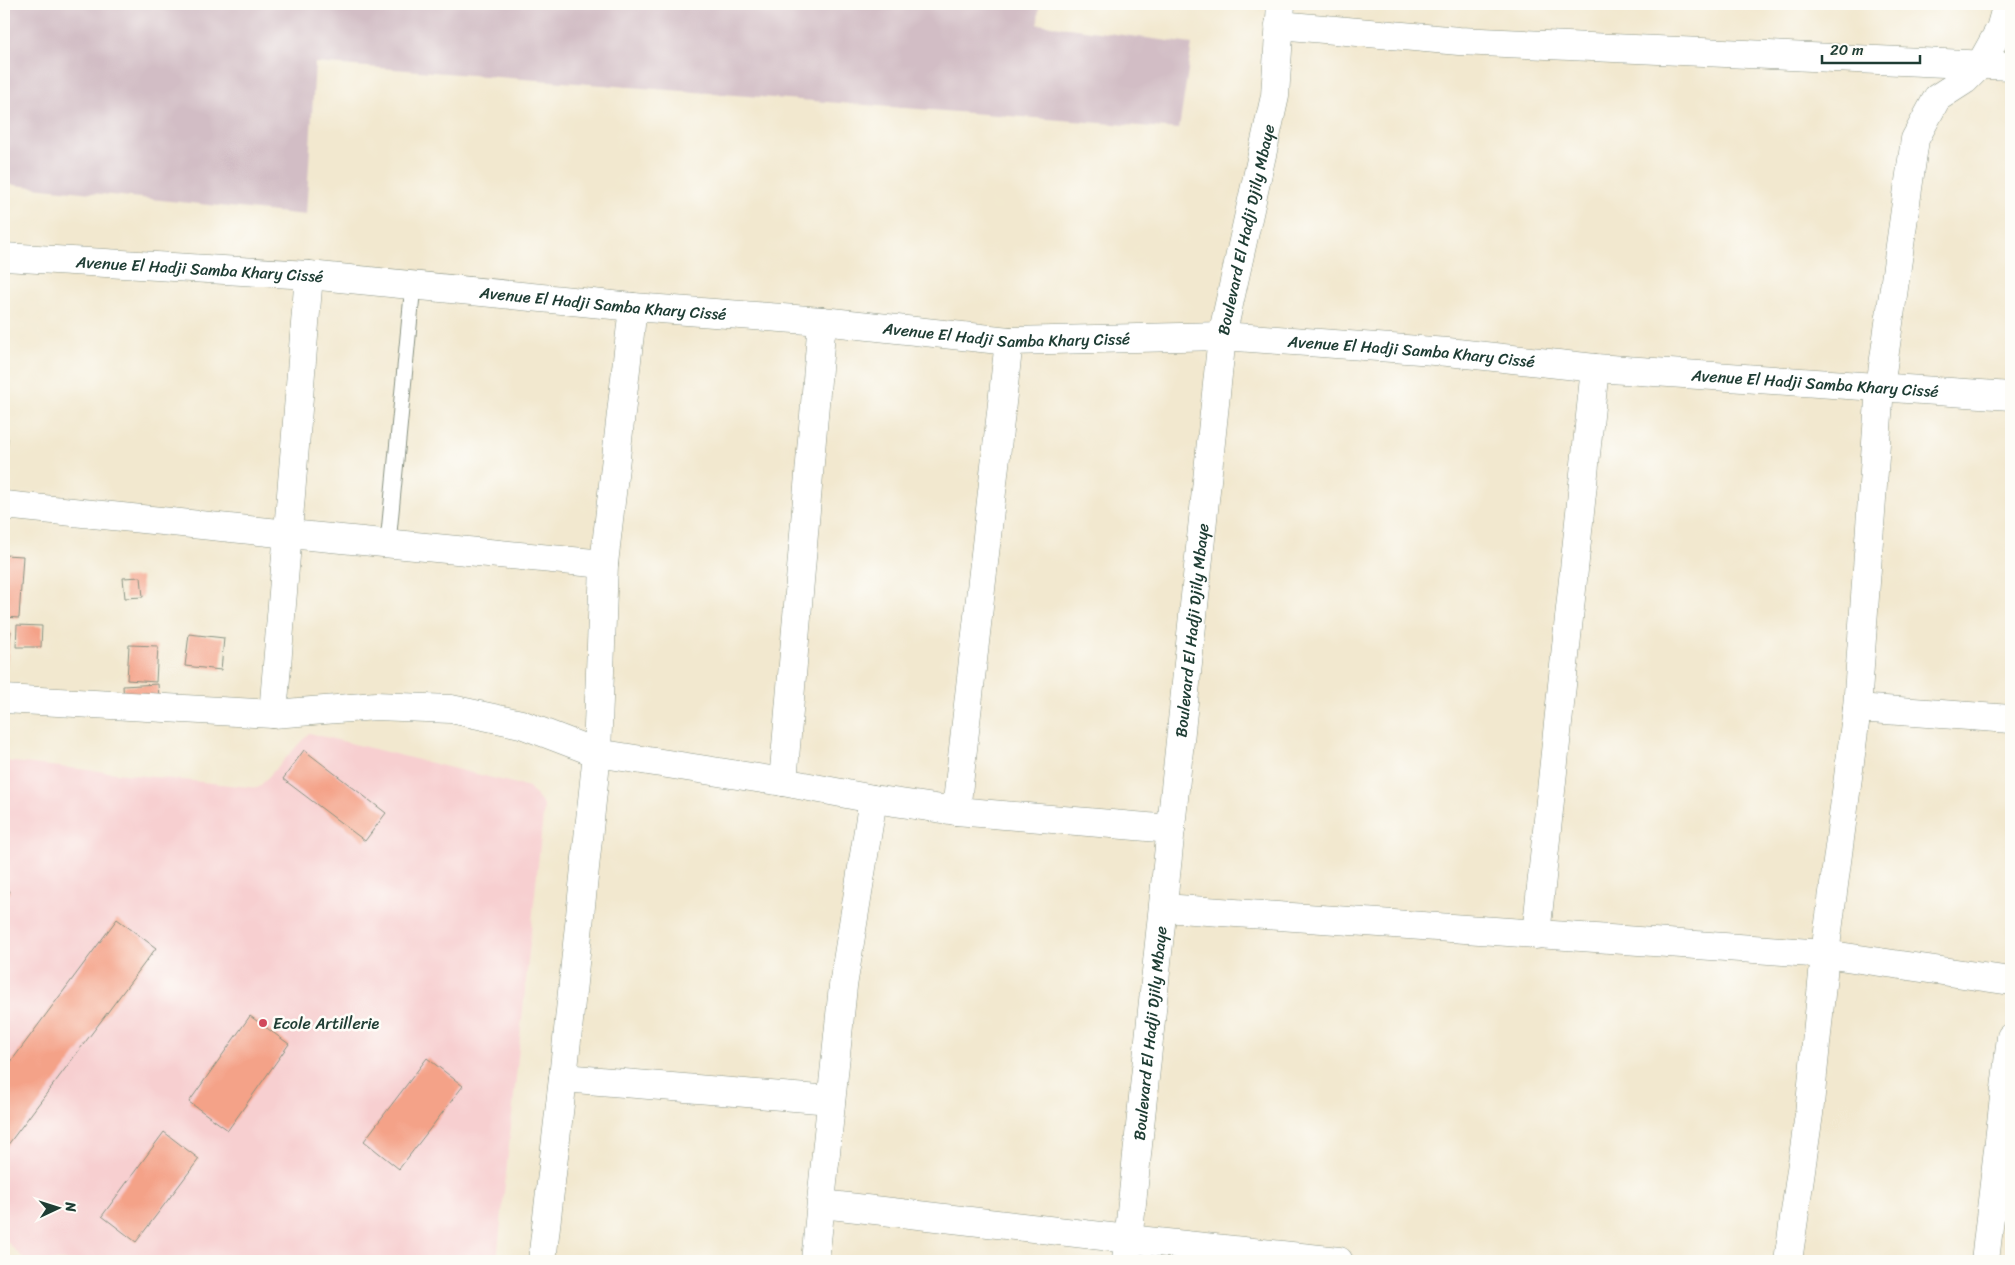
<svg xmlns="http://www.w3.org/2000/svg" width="2015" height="1265" font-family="Sriracha,sans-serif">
	<rect width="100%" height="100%" fill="#fdfcf7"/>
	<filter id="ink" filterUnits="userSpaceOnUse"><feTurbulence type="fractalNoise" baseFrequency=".02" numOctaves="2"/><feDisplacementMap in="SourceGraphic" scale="10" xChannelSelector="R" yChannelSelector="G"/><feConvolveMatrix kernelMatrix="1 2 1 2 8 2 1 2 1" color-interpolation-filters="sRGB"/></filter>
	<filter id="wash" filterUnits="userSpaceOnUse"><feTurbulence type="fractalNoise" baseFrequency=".0096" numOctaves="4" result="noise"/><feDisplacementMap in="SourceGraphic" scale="20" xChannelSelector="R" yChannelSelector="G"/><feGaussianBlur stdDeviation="1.12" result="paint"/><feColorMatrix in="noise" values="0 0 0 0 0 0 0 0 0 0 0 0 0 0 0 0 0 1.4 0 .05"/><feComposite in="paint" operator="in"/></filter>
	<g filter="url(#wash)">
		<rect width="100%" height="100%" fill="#f2e8cf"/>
		<polygon fill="#f7cfd0" points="309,733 529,787 544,806 497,1261 26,1261 4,1239 4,761 258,788"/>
		<polygon fill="#d2bdc5" points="4,4 1039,4 1038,24 1192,44 1179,129 315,63 306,215 4,184"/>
		<g id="blocks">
			<g fill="#f4a288">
				<polygon points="4,437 8,438 6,470 4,469"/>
				<polygon points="4,555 23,556 19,618 4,617"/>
				<polygon points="141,577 143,597 125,598 123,578"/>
				<polygon points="17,625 42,626 41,647 16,647"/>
				<polygon points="4,630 11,631 5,675 4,675"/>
				<polygon points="189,634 224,638 221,670 185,666"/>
				<polygon points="129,645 158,646 156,682 127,680"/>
				<polygon points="158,684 159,698 124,701 123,686"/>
				<polygon points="304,750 386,813 365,841 283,779"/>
				<polygon points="4,887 10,891 4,903"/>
				<polygon points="117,919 156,948 4,1150 4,1071"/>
				<polygon points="250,1016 289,1044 228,1130 189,1102"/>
				<polygon points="427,1058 463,1086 399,1169 364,1141"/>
				<polygon points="164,1132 199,1159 136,1242 102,1216"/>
			</g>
		</g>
	</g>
	<g filter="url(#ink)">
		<use href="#blocks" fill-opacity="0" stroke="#889282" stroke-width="1"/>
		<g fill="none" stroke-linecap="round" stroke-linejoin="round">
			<g stroke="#889282" stroke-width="17">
				<polyline id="lane" points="388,543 413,285"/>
			</g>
			<g stroke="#889282" stroke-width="29">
				<g id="street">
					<polyline points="1279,25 1459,41 2011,66"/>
					<path id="s1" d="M4,257l305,18 324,32 189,14 187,20 213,-5"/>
					<polyline points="4,505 289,534 604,564"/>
					<polyline points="4,699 273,714 376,706 451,709 521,724 597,753 783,782 873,799 956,811 1171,829"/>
					<polyline points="1857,708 2011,719"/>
					<polyline points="273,714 309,275"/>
					<polyline points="783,782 822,321"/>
					<polyline points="956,811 1009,341"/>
					<polyline points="1164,908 1825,954 2011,981"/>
					<polyline points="1536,935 1595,368"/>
					<polyline points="563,1078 831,1100"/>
					<polyline points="822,1204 1128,1239 1339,1261"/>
					<polyline points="542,1261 563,1078 597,753 604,564 633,307"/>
					<polyline points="815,1261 843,986 873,799"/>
					<polyline points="1788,1261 1809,1114 1825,954 1857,708 1880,387 1915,139 1937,98 1965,80 1980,65 2000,29 2007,4"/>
					<polyline points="1985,1261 2011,1037"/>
				</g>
			</g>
			<g stroke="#889282" stroke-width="29">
				<g id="secondary">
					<path id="s2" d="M1222,336l226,16 147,16 416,28"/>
					<path id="s3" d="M1126,1261l96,-925 53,-240 6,-92"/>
				</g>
			</g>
			<use href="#lane" stroke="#fff" stroke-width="15"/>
			<use href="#street" stroke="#fff" stroke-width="28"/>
			<use href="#secondary" stroke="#fff" stroke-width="28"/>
		</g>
	</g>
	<circle fill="#d1495b" stroke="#fdfcf7" stroke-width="2" cx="263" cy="1023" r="5"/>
	<g text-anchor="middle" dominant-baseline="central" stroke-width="5" stroke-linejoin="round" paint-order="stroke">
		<g font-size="16" fill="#1f3d34" stroke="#fdfcf7">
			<text stroke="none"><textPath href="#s3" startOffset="1039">Boulevard El Hadji Djily Mbaye</textPath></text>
			<text stroke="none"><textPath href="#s1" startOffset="196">Avenue El Hadji Samba Khary Cissé</textPath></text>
			<text stroke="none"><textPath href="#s1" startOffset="601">Avenue El Hadji Samba Khary Cissé</textPath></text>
			<text stroke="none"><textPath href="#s1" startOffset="1006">Avenue El Hadji Samba Khary Cissé</textPath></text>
			<text stroke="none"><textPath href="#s2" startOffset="190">Avenue El Hadji Samba Khary Cissé</textPath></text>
			<text stroke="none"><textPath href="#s2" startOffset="595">Avenue El Hadji Samba Khary Cissé</textPath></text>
			<text stroke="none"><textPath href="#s3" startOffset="634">Boulevard El Hadji Djily Mbaye</textPath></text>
			<text stroke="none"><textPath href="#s3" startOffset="229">Boulevard El Hadji Djily Mbaye</textPath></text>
		</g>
		<g font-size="16" fill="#1f3d34" stroke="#fdfcf7" text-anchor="start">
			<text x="273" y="1023">Ecole Artillerie</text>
		</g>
	</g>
	<rect width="2015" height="1265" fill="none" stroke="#fdfcf7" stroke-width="20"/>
	<g transform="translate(58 1208) rotate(86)" stroke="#fdfcf7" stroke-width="4" paint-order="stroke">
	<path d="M0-4L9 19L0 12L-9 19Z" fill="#1f3d34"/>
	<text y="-8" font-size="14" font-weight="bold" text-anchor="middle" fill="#1f3d34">N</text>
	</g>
	<path d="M1822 55v8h98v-8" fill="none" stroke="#1f3d34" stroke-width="2.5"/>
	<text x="1830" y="55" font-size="15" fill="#1f3d34" stroke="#fdfcf7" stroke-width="4" paint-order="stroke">20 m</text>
</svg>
